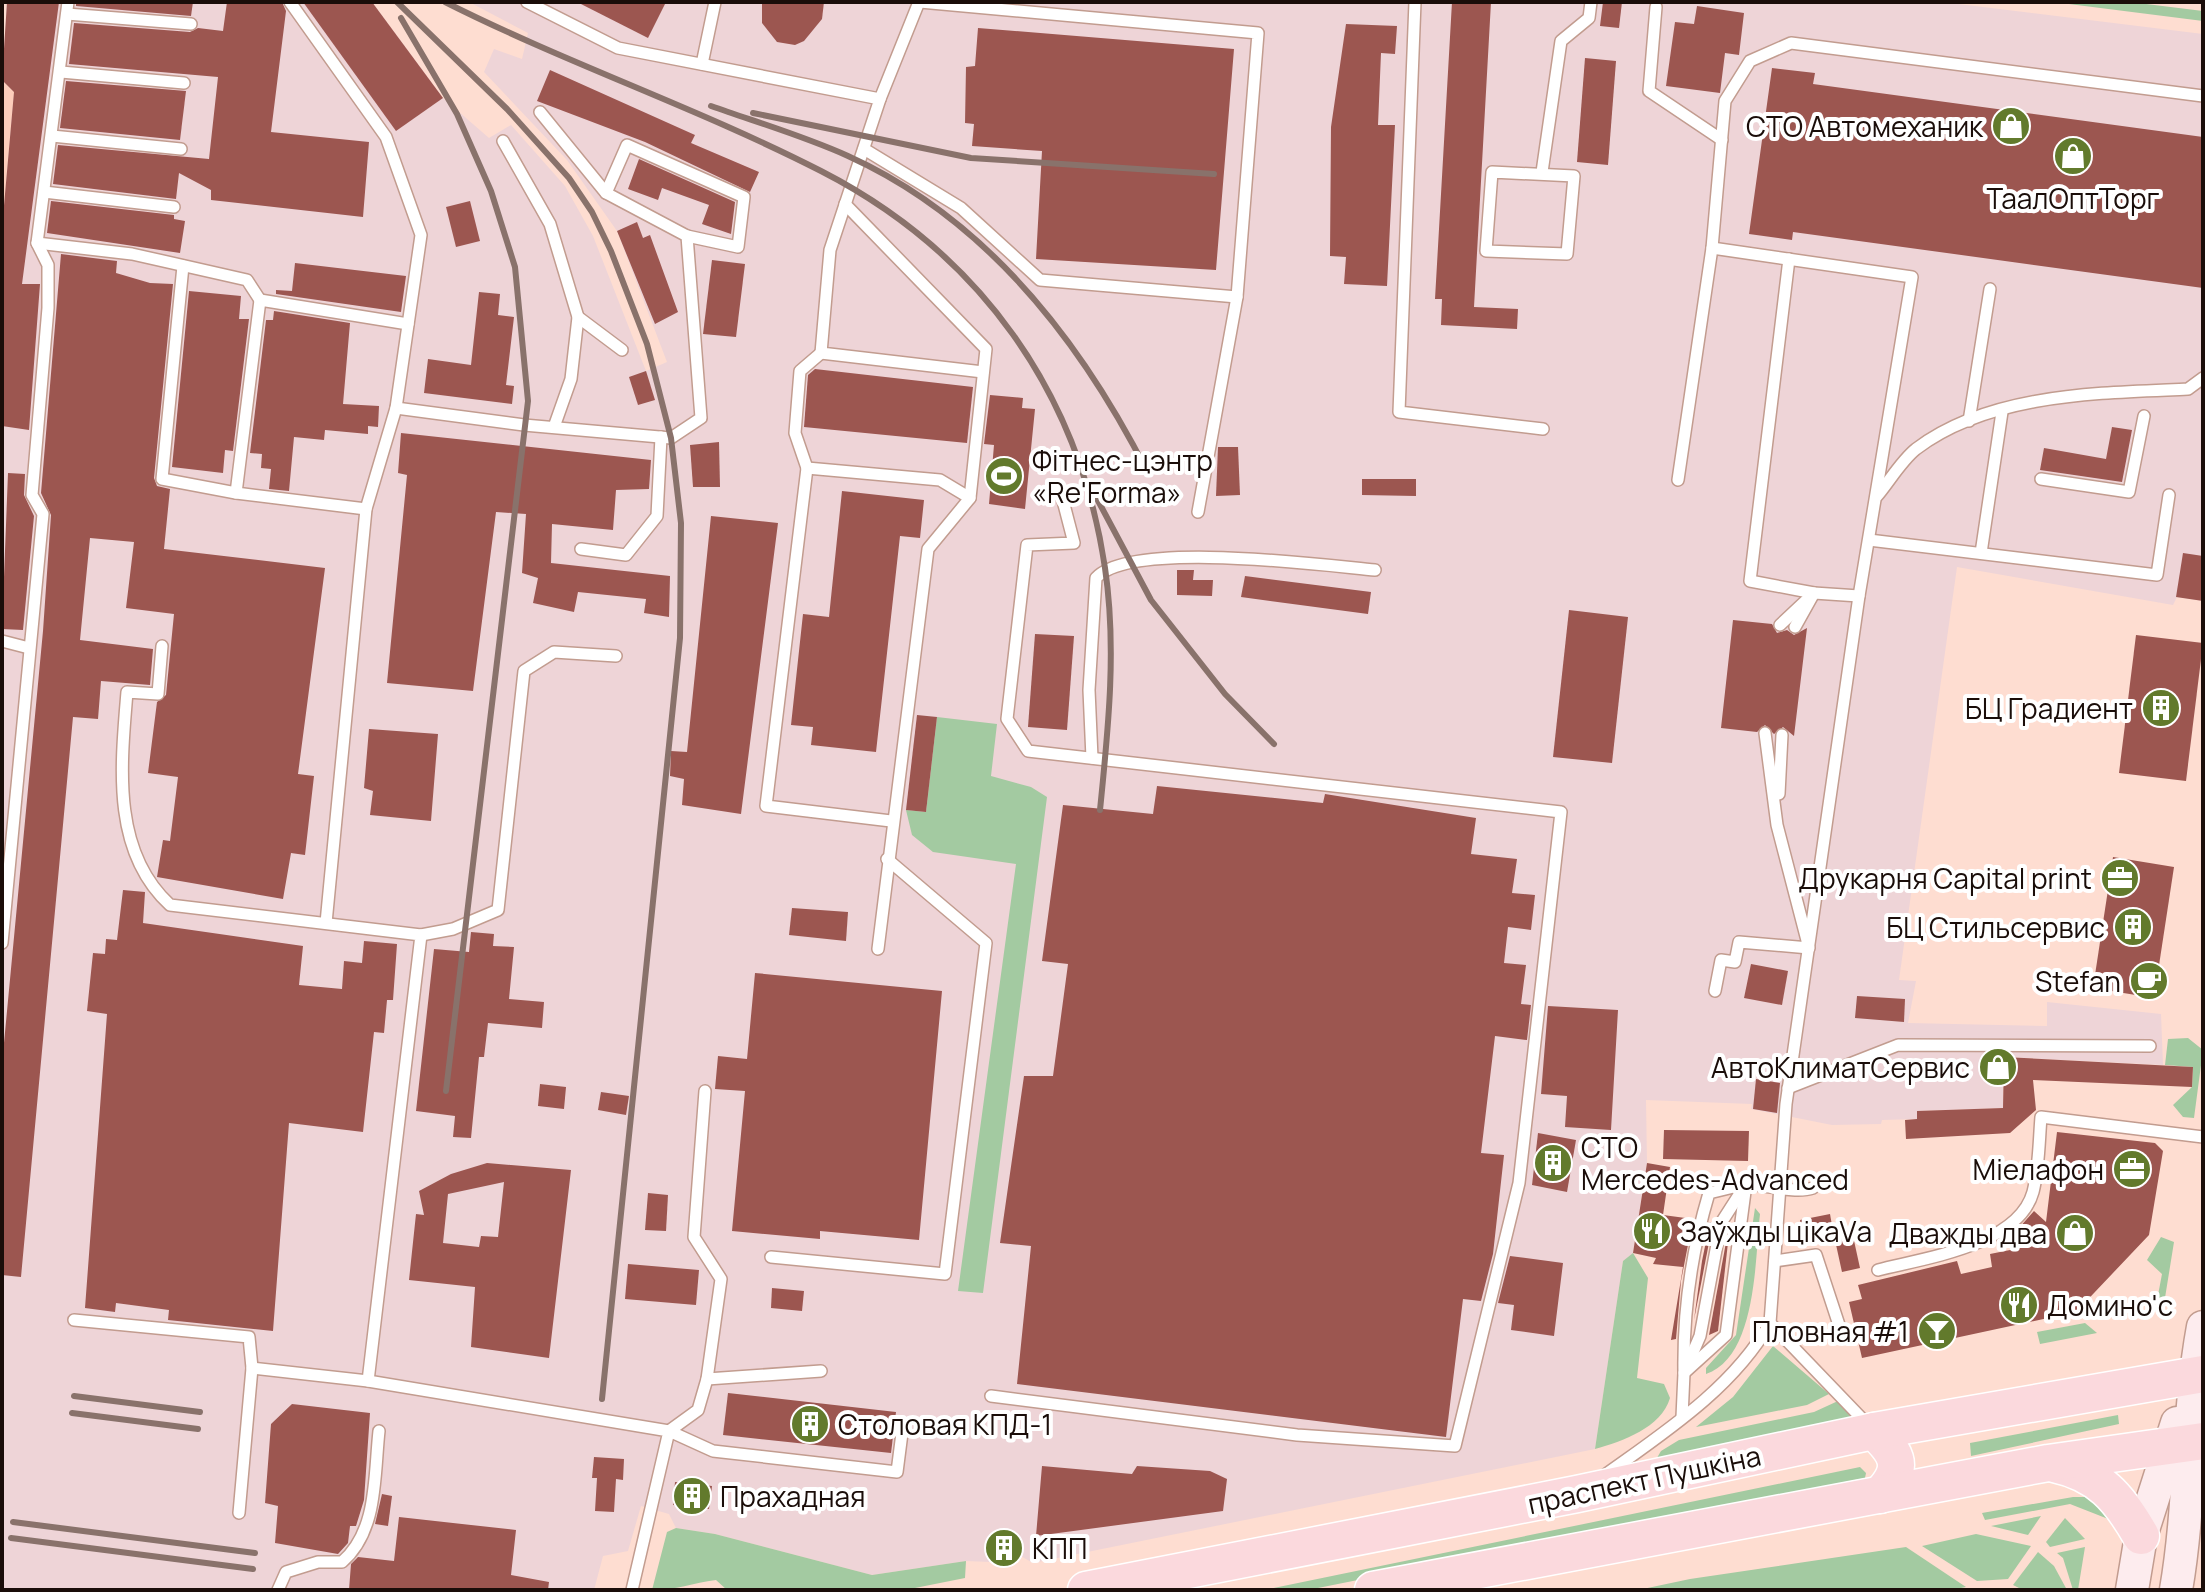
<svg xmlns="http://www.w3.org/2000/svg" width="2205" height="1592" font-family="Manrope,sans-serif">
	<rect width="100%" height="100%" fill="#feddd1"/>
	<polygon fill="#eed4d7" points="7,2 372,2 443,98 489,138 511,125 565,186 593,236 646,371 667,362 617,231 567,160 484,72 494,49 522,59 528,33 469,2 1942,2 2203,34 2203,601 2177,597 2173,605 1957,567 1899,980 1916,981 1908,1023 2047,1026 2047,1002 2161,1014 2163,1065 2004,1057 2003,1108 1918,1111 1917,1119 1882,1120 1881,1124 1832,1125 1751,1109 1752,1104 1646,1100 1647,1163 1633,1253 1623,1261 1595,1449 1033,1563 1017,1554 1015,1563 966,1561 872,1575 715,1534 676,1528 669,1514 641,1506 628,1551 603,1556 594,1590 2,1590 2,228 14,92 2,80"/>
	<polygon fill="#fdcdbb" points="2,80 14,92 2,228"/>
	<g fill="#a3caa1">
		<polygon points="2053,2 2130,2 2203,11 2203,21"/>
		<polygon points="937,717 997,724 991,776 1031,787 1047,797 983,1293 958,1291 1016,864 933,852 912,835 906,810 926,812"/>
		<polygon points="2188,1038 2203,1050 2194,1118 2183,1117 2173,1105 2192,1087 2193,1067 2165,1065 2168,1039"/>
		<path d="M1755,1208l5,6c-5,44 -3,143 -54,160v-6l30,-33z"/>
		<polygon points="2161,1237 2174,1242 2164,1304 2155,1311 2162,1274 2147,1260"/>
		<path d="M1633,1253l15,25 -11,100 27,6 6,14c-9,30 -47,43 -75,51l28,-188z"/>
		<polygon points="2085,1323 2097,1333 2040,1344 2037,1332"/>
		<polygon points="1773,1346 1829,1394 1807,1405 1696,1427 1733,1397"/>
		<polygon points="1838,1401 1856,1423 1654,1463 1661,1451 1679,1440 1814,1412"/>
		<polygon points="2118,1415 2119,1424 1971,1456 1970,1443"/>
		<polygon points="1860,1467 1866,1473 1865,1478 1308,1590 1264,1590"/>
		<polygon points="2073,1497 2089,1497 2121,1524 2070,1504 1985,1520 1982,1513"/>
		<polygon points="2041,1516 2028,1535 1991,1526"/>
		<polygon points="2065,1518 2085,1539 2050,1547 2046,1542"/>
		<path d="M676,1528l39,6 157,41 94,-14 -1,17 -60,12h-178l-11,-10c-23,3 -40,10 -64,10l15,-58z"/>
		<polygon points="1976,1534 2031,1546 2008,1579 1977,1581 1922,1546"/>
		<polygon points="1906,1547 1966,1587 1951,1590 1638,1590 1690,1579"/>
		<polygon points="2085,1547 2078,1590 2073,1590 2063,1558 2057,1553"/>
		<polygon points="2038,1552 2054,1566 2067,1590 2023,1590 2013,1585"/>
	</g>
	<g fill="#9c5650" fill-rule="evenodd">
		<polygon points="7,2 59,2 22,284 40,284 29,430 2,426 2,228 14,92 2,80"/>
		<polygon points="76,2 193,2 191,16 76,6"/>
		<polygon points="227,2 282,2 286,11 271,132 369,142 363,217 211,200 211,190 179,173 176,199 53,184 58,145 209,159 218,77 69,64 74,23 190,32 198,28 223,31"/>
		<polygon points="303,2 372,2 443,98 396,131"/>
		<polygon points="577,2 666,2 648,38"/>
		<polygon points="762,2 824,2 822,19 804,41 795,45 777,42 762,23"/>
		<polygon points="1452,2 1491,2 1474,307 1518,309 1517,329 1441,325 1442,299 1435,299"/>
		<polygon points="1603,2 1622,2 1619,28 1600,26"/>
		<polygon points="1697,6 1744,13 1739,55 1725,53 1720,93 1666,86 1675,22 1694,24"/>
		<polygon points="1346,24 1397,26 1395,54 1381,53 1378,125 1395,125 1387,286 1344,284 1346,257 1330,256 1331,127"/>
		<polygon points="978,28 1234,49 1216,270 1036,259 1042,151 972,146 974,124 965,123 966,67 975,66"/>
		<polygon points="1585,58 1616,61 1608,165 1577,162"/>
		<polygon points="1772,68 1815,73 1813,84 2203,137 2203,288 1793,232 1792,240 1749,234"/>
		<polygon points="550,70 695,135 691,143 759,172 750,192 645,142 537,101"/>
		<polygon points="66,81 186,91 180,140 60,128"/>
		<polygon points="639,159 735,202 731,234 702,224 709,205 662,188 658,200 628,189"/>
		<polygon points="51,201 174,215 174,219 185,221 180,253 47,233"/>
		<polygon points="470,201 480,241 456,247 446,207"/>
		<polygon points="637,222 643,238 650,235 678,312 655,324 617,231"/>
		<polygon points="61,254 117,261 116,273 150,283 173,284 154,478 157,486 170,489 164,549 325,568 298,774 314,776 305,855 291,853 283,899 157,877 163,840 170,841 178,777 148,773 157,702 166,695 174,614 126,608 134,542 90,538 80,640 153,649 150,685 101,681 98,719 73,717 21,1277 2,1275 2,1064 43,631 51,515 41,493"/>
		<polygon points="712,260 745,264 736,337 703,334"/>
		<polygon points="295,263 406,276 401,312 276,294 276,290 292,291"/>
		<polygon points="189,291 241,296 239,319 249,319 233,451 225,450 223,473 172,467"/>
		<polygon points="479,292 500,294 498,315 514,317 506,385 514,386 512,404 424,393 428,359 471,365"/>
		<polygon points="274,311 350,323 343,404 379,406 378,427 368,426 368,434 325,430 324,440 294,437 289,491 269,489 271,469 261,468 262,454 250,453 266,320 273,320"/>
		<polygon points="815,369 973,387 967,443 804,427 808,375"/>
		<polygon points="646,371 655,400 638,405 629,377"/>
		<polygon points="990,395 1023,398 1022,408 1035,409 1025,509 989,504 994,445 984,444"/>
		<polygon points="2112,427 2132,430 2122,482 2040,470 2044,448 2106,459"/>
		<polygon points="401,433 651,460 649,489 616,490 613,530 552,524 551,563 670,576 669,617 644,613 646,599 578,592 574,612 533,603 538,578 522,573 526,514 496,512 473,691 387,683 407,475 398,473"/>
		<polygon points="719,442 720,487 693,487 690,445"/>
		<polygon points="1218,447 1238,447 1240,495 1216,496"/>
		<polygon points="8,473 25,474 24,495 34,516 23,630 2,629"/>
		<polygon points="1362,479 1416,479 1416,496 1362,495"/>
		<polygon points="842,491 924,500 920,538 900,536 876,752 811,745 813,727 791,725 803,614 829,617"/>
		<polygon points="711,516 778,523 741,814 682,805 684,779 670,776 671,751 687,752"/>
		<polygon points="2183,553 2203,556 2203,601 2176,597"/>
		<polygon points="1177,570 1194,570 1193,580 1213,580 1212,596 1177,595"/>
		<polygon points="1245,576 1371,592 1368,614 1241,597"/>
		<polygon points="1569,610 1628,617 1612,763 1553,757"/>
		<polygon points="1733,620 1772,624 1777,633 1787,630 1794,635 1807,628 1794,736 1783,727 1774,734 1765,725 1757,732 1721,728"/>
		<polygon points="1035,634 1074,636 1067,730 1028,727"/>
		<polygon points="2136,635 2203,643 2186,781 2119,773"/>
		<polygon points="917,715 937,717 926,812 906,810"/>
		<polygon points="369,729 438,734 431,821 370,815 373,791 364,788"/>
		<polygon points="1157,786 1323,803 1325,794 1476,818 1471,854 1517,859 1512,893 1535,895 1531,930 1508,927 1504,963 1526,965 1521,1004 1531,1005 1527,1040 1495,1036 1481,1153 1504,1155 1493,1254 1481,1301 1463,1299 1446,1437 1017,1384 1031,1246 1000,1243 1024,1076 1053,1076 1068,964 1042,961 1063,805 1153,814"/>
		<polygon points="2113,857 2174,867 2154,998 2093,988"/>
		<polygon points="123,890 145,892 143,923 303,946 299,985 342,989 344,961 362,963 364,941 397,944 393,1000 387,1000 384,1033 374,1032 363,1132 289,1123 273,1331 168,1320 169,1310 116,1303 115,1312 85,1308 107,1014 87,1011 93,953 105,954 106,939 117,940"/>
		<polygon points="792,908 848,912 846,941 789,935"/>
		<polygon points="471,932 494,934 493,946 514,947 509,999 544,1002 542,1028 488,1023 484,1057 479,1057 471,1138 453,1137 455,1116 416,1111 434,949 469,952"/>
		<polygon points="1751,964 1788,971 1782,1005 1744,998"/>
		<polygon points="755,973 942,991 919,1240 820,1231 820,1239 732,1231 745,1091 715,1089 718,1056 747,1059"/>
		<polygon points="1857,996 1905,999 1904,1022 1855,1018"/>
		<polygon points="1548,1006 1618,1010 1611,1130 1565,1127 1567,1096 1541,1094"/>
		<polygon points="2004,1057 2193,1067 2192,1087 2033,1080 2036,1110 2010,1133 1906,1139 1905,1120 1917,1119 1917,1111 2003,1108"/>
		<polygon points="1756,1079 1780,1083 1777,1113 1753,1109"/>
		<polygon points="540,1084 566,1087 564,1109 538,1106"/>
		<polygon points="601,1092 629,1096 626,1115 598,1110"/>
		<polygon points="1664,1130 1749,1131 1748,1161 1663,1159"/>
		<polygon points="2057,1132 2155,1143 2163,1151 2149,1235 2076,1312 1862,1358 1849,1302 1862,1299 1858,1285 1957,1261 1961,1274 1992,1267 1990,1254 2020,1248 2010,1238 2034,1211 2046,1222"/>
		<polygon points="1538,1133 1576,1140 1567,1192 1532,1185"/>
		<path d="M487,1163l84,7 -22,188 -78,-11 4,-60 -66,-7 7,-66 8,1 -5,-24 32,-17zM504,1182l-6,55 -17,-1 -2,11 -36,-4 5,-49z"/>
		<polygon points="1647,1163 1670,1167 1663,1215 1693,1219 1681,1281 1676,1339 1671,1340 1683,1267 1653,1264 1656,1258 1633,1253"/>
		<polygon points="648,1193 668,1195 666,1231 645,1230"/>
		<polygon points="1830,1214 1833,1231 1803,1236 1800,1220"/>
		<polygon points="1710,1222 1713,1222 1694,1320 1702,1261"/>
		<polygon points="1730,1225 1718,1331 1709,1335 1729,1226"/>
		<polygon points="1851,1227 1860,1268 1842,1272 1833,1231"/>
		<polygon points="1510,1256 1563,1263 1554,1336 1511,1330 1514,1305 1498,1303"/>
		<polygon points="628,1264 699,1270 696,1305 625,1299"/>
		<polygon points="772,1288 804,1291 802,1311 771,1308"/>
		<polygon points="728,1393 896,1412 891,1453 723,1435"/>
		<polygon points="292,1404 370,1413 364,1500 356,1526 350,1526 348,1543 338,1554 275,1543 278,1506 265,1503 271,1424"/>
		<polygon points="594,1457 624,1459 623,1480 616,1479 614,1512 595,1511 597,1478 592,1478"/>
		<polygon points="1042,1466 1132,1474 1137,1466 1210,1471 1227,1479 1223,1511 1036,1536"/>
		<polygon points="675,1482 712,1486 709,1509 673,1505"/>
		<polygon points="382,1494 392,1496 388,1526 375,1524"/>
		<polygon points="399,1517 516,1530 511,1575 549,1582 548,1590 349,1590 351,1564 358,1557 394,1561"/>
		<polygon points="993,1539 1018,1542 1015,1563 990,1560"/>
	</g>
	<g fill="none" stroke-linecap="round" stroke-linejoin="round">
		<g stroke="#c29c8f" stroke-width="14">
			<g id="service">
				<polyline points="290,2 386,137 421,235 396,408 366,509 326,923"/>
				<polyline points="527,2 618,48 880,99 830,250 821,353 983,372"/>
				<polyline points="920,2 1258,33 1237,297 1198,512"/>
				<polyline points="1415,2 1399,412 1543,429"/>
				<polyline points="1656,7 1649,91 1722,140"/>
				<polyline points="67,14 191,24"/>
				<polyline points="702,64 715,2"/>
				<polyline points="61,72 184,83"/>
				<polyline points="880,99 919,2"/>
				<polyline points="52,136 181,149"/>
				<polyline points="503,141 550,224 578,317 571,379 554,427"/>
				<polyline points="864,149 961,208 1040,280 1237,297"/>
				<polygon points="1492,172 1574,176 1567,254 1486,251"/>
				<polyline points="1542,172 1561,41 1589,18 1591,2"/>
				<polyline points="44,192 174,207"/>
				<polyline points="606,193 627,145 744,197 738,247 687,236"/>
				<polyline points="845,204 986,349 970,498 928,549 878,949"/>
				<polyline points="37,243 132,254 247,280 260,300"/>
				<polyline points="1789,259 1750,581 1814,593 1795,627"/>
				<polyline points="183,266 162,479 236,493"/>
				<polyline points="578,317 622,350"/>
				<polyline points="396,408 524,425 671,438 701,418 687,236 606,193 540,112"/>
				<polyline points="1969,421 1990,289"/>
				<polyline points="807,468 795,433 800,371 821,353"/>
				<polyline points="2041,479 2129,492 2144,416"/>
				<polyline points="1678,480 1712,248"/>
				<path d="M1877,496c12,-14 24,-35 39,-47 74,-56 184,-56 272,-60l15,-11"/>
				<polyline points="366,509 236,493 260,300 408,324"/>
				<polyline points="1869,540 2157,575 2169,495"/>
				<polyline points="581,549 626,555 657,516 661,437"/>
				<polyline points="1981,553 2002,412"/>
				<polyline points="1780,625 1814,593 1859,596"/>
				<polyline points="2,641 29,648"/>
				<path d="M162,646l-4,48 -31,-2c-6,73 -16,159 43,213l251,30 -53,446"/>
				<path d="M1092,758l-3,-68 7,-112c35,-38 225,-13 279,-8"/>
				<polyline points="1779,794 1782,735"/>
				<polyline points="891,821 766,806 807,468 940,480 970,498"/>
				<polyline points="421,935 453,929 498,910 524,671 554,652 616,656"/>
				<polyline points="2,943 43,514 32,495 48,308 48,265 37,243 68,2"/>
				<polyline points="1715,991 1721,960 1735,962 1739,942 1809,948 1777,825 1765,733"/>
				<polyline points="1788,1088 1898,1045 2150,1046"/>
				<polyline points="705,1091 694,1237 721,1279 707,1379 698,1410 669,1431 713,1451 897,1472 902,1433"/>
				<path d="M1746,1184l-20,151 -42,38c-1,-59 8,-123 25,-180z"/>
				<polyline points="771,1257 945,1274 986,943 887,859"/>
				<polyline points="1775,1261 1816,1255 1841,1331"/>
				<path d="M1878,1270c46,-12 140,-24 155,-78 6,-23 6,-51 8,-75l162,20"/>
				<polyline points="74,1320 249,1337 252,1368 239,1513"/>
				<polyline points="1770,1323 1869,1426"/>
				<polyline points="252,1368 368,1381 669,1431 632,1590"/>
				<polyline points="707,1379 821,1371"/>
				<polyline points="991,1396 1297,1435 1455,1446 1519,1183 1561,812 1028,751 1007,719 1027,545 1074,543 1061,493 1057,493"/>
				<path d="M1682,1417l2,-44 16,-37 21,-113 25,-39c19,1 50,10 67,4"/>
				<path d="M1605,1475c60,-43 128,-87 165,-152l16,-219 73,-508 53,-319 -200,-29 13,-147 25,-40 41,-18 412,53"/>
				<path d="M278,1590l8,-18 32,-10h24c36,-31 32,-86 37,-131"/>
			</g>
		</g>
		<g stroke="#c29c8f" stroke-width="35">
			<g id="secondary">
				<polyline points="2132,1590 2141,1536 2177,1423"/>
				<path d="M2176,1590c15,-87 11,-176 27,-263"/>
			</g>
		</g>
		<g stroke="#fff" stroke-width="39">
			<g id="primary">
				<path d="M1874,1431c25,24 31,37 6,64"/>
				<path d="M2054,1464c45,10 65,33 87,72"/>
				<polyline points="1086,1590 1577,1494 1874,1431 2203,1374"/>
				<polyline points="1373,1590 2048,1463 2203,1441"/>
			</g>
		</g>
		<use href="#service" stroke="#fff" stroke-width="11"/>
		<use href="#secondary" stroke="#fdecee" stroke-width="32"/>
		<use href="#primary" stroke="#fbd9dd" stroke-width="36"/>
		<g stroke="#89726b" stroke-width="6">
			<polyline points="397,2 507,109 569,178 592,212 611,251 647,344 671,438 681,523 680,638 602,1399"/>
			<path d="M445,2c123,62 253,106 376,169 158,81 258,221 284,397 12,80 3,163 -5,242"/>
			<polyline points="401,18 457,114 491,191 515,267 528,401 446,1091"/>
			<path d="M711,106c45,16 93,30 137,50 139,63 233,185 300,317"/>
			<polyline points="753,113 971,158 1214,174"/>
			<polyline points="1095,495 1151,600 1225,694 1274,744"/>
			<polyline points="74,1396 200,1412"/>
			<polyline points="72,1413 198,1429"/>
			<polyline points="13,1522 255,1553"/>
			<polyline points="11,1538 253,1569"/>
		</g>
	</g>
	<defs>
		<g id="shop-disc" transform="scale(2)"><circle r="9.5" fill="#627a2c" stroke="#fff"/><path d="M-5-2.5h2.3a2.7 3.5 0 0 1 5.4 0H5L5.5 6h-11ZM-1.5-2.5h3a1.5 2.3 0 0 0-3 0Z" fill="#fff"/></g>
		<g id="stadium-disc" transform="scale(2)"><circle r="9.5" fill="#627a2c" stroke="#fff"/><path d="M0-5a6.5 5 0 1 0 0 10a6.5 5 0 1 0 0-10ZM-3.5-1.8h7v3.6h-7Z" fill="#fff"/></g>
		<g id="building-disc" transform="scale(2)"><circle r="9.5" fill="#627a2c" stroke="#fff"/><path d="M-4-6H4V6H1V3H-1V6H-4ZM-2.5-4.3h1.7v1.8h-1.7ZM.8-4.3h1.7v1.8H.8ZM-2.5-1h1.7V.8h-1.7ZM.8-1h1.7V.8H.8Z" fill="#fff"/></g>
		<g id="office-disc" transform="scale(2)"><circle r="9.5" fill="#627a2c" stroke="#fff"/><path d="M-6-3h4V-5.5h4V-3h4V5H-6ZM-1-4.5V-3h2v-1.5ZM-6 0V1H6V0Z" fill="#fff"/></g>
		<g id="cafe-disc" transform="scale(2)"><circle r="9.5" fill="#627a2c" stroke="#fff"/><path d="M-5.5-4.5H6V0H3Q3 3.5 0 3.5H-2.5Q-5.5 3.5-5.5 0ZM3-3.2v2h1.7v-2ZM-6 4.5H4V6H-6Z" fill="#fff"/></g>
		<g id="restaurant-disc" transform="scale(2)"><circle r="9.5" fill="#627a2c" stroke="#fff"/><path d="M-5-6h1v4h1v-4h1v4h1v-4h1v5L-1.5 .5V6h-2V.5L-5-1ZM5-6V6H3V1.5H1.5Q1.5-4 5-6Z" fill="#fff"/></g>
		<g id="bar-disc" transform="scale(2)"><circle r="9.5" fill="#627a2c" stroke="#fff"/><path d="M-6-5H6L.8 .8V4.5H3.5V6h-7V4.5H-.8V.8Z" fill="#fff"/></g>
	</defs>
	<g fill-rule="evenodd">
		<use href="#shop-disc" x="2011" y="126"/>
		<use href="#shop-disc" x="2073" y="156"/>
		<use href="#stadium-disc" x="1004" y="476"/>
		<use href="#building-disc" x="2161" y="708"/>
		<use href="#office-disc" x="2120" y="878"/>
		<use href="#building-disc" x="2133" y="927"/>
		<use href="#cafe-disc" x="2149" y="981"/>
		<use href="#shop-disc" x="1998" y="1067"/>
		<use href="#building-disc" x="1553" y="1163"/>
		<use href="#office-disc" x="2132" y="1169"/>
		<use href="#restaurant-disc" x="1652" y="1231"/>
		<use href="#shop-disc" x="2075" y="1233"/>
		<use href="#restaurant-disc" x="2019" y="1305"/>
		<use href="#bar-disc" x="1937" y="1331"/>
		<use href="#building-disc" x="810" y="1424"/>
		<use href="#building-disc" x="692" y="1496"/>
		<use href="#building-disc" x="1004" y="1548"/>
	</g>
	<g text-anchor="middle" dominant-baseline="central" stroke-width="8" stroke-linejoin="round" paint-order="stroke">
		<g font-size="28" fill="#1a0d09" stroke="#fff" text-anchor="end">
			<text x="1983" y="126">СТО Автомеханик</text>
			<text x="2073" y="198" text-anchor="middle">ТаалОптТорг</text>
			<text x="1032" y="460" text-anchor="start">Фітнес-цэнтр<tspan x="1032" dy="32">«Re'Forma»</tspan></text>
			<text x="2133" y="708">БЦ Градиент</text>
			<text x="2092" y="878">Друкарня Capital print</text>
			<text x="2105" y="927">БЦ Стильсервис</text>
			<text x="2121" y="981">Stefan</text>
			<text x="1970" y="1067">АвтоКлиматСервис</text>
			<text x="1581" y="1147" text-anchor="start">СТО<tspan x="1581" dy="32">Mercedes-Advanced</tspan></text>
			<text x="2104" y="1169">Міелафон</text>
			<text x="1680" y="1231" text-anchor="start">Заўжды цікаVа</text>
			<text x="2047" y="1233">Дважды два</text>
			<text x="2047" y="1305" text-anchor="start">Домино'c</text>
			<text x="1909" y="1331">Пловная #1</text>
			<text x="838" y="1424" text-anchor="start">Столовая КПД-1</text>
			<text x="720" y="1496" text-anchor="start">Прахадная</text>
			<text x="1032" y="1548" text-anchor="start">КПП</text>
		</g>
		<g font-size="28" fill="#1a0d09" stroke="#fff">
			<text transform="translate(1644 1479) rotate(-12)">праспект Пушкіна</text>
		</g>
	</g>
	<rect width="2205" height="1592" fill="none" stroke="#1a0d09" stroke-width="8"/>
</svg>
